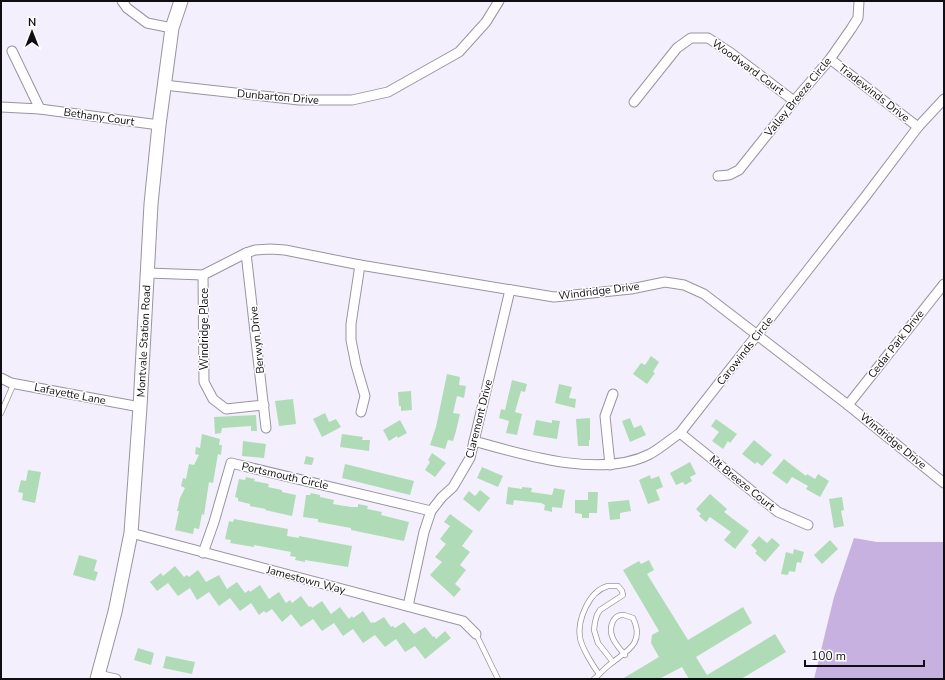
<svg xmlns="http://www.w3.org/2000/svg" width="945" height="680" font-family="'Nunito Sans',sans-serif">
	<rect width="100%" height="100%" fill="#f4effc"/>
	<polygon fill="#c6b1e0" points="854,538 877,542 944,542 944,679 814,679 834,597"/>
	<g fill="#afdcb7">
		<polygon points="651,356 659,362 653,372 655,373 647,384 633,374 641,363 645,365"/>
		<polygon points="447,374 460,377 459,385 466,386 464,398 457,396 453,413 460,414 456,431 453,441 448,440 445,449 430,445 436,427"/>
		<polygon points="512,380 527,384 525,392 521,391 515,412 522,414 517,435 506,433 509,421 499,418 501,409 505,410"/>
		<polygon points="559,384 572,387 569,398 576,399 575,408 555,403"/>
		<polygon points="411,391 412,410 401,411 401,406 399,406 398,392"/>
		<polygon points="293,399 296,424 279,426 275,401"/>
		<polygon points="325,413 329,422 336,419 341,427 322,437 313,419"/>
		<polygon points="256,415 257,431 251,431 251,426 222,428 221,433 215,434 214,417"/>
		<polygon points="590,418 590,440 589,440 589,446 578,446 576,419"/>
		<polygon points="630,418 634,428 641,425 646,435 630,442 622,421"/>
		<polygon points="716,419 737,434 730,443 728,441 723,449 712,441 719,432 711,426"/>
		<polygon points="400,420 407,433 398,438 397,436 389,441 383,430"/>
		<polygon points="536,420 552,423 552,420 560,421 557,439 533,435"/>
		<polygon points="202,434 220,439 219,445 222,445 221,455 218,454 213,483 209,482 204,515 202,514 199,529 194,528 193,534 175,530 179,511 177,511 180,498 185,488 181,486 183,478 186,479 189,464 194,465 199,455 195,454 196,447 200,448"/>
		<polygon points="342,434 363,437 362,440 370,440 369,451 340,447"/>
		<polygon points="754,440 772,455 762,466 757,462 755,464 742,454"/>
		<polygon points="243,441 266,444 264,458 242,456"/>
		<polygon points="432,453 446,463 435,477 425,470 430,462 428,460"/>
		<polygon points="306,456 314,458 312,465 304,464"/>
		<polygon points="784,459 806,476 807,474 815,479 818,474 829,481 820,497 806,489 808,486 792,477 787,484 772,473"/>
		<polygon points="690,462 696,474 690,477 692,481 685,485 683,482 676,485 670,473"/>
		<polygon points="345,464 414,481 410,495 342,478"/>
		<polygon points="482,467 503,476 498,487 477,478"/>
		<polygon points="28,470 41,472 35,503 22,500 23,493 18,492 21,480 26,481"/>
		<polygon points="650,475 651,479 659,476 663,487 656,490 660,500 648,504 639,480"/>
		<polygon points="246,477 255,479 254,481 269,484 268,487 282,490 282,492 296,495 292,516 265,510 266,509 250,506 250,504 238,501 238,498 235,497 239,479 245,480"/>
		<polygon points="508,487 522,489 522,487 532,488 531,492 552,495 554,488 565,490 562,508 552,507 552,512 544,510 545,505 541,503 514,500 513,505 506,504"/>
		<polygon points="480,490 490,498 479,512 463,499 469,491 475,496"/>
		<polygon points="588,492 598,492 597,513 589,513 589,518 582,518 582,514 575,513 575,500 588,500"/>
		<polygon points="311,493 320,495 320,497 334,500 333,504 351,507 358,507 358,504 368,506 367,509 382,512 381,515 409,522 404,541 351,530 351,528 318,522 318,519 303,517 306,495 310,495"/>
		<polygon points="710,494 727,509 724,512 749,531 735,549 724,540 731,532 710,517 706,522 699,516 701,514 696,509"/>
		<polygon points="842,497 844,510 841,511 844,526 834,528 829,499"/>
		<polygon points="629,500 631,511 620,513 620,519 610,520 608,502"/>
		<polygon points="450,514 473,531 462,546 470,552 460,565 466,570 455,584 461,589 454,597 430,575 442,562 435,557 446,544 440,539 450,526 444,522"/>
		<polygon points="234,519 288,529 287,536 299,538 299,536 352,546 348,567 305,560 305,562 295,560 296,557 290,556 291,552 254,545 254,547 230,543 231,540 225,539 229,521 233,522"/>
		<polygon points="759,536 767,543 772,538 780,545 765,562 755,553 757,551 751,545"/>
		<polygon points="830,540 838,549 822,564 814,555"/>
		<polygon points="794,549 804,552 801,563 797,562 795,572 789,571 788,575 781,574 786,552 793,554"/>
		<polygon points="79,555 97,560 94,571 98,572 95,581 73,575"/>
		<polygon points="649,560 654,570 647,574 688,640 743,607 752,623 696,657 707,675 775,634 786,652 741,679 689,679 682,667 659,679 622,679 659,657 651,643 652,635 659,631 623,570 639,561 641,564"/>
		<polygon points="175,566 184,577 187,575 189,577 198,570 206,582 219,575 227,589 237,582 245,593 249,590 250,592 260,585 269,599 279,592 286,603 290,600 292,603 301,596 309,607 311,606 312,608 322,601 331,614 340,607 349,619 352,616 353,618 363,611 371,623 373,622 374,623 384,617 391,627 393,626 395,628 404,622 414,634 425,627 433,637 434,636 436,639 445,631 451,638 425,659 415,646 405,652 396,639 385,647 375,635 363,643 353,629 343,636 334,623 322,631 313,619 301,627 291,614 282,622 272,609 266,613 264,611 259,615 251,603 240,611 230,598 219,606 209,592 197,600 190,588 178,596 168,583 157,591 150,582 161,573 163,576"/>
		<polygon points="138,648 154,653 151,665 134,660"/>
		<polygon points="166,656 195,662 192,674 163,668"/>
	</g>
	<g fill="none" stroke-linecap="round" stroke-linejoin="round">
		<g stroke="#9994a0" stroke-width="6">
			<g id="lane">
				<polyline points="1,413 14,383"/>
				<polyline points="476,634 498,679"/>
				<path d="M599,674c-6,-8 -17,-26 -19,-36 -3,-18 9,-47 28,-52 3,0 7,0 10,0l4,5 1,4 -23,15 -3,5 -2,7 -1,8 4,13 15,19"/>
				<path d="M594,679c5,-4 9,-9 14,-13 16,-14 38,-21 25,-48 -3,-1 -6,-2 -9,-3 -11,-1 -15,12 -12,21 2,7 8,13 13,19"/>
			</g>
		</g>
		<g stroke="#9994a0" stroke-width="11">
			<g id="street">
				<polyline points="122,1 127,8 147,23 172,28"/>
				<polyline points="830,59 918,127"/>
				<polyline points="164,85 299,100 352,100 388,92 459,52 486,22 499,1"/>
				<polyline points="634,102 677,48 691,38 708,38 731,53 794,101"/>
				<polyline points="1,107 40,109 12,51"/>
				<polyline points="40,109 159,125"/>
				<polyline points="718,176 729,175 739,170 794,101 830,59 851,29 858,18 859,1"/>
				<polyline points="246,253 266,428"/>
				<polyline points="360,265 351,324 351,340 356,365 365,396 361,412"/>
				<polyline points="148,273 203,275 246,253 255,250 270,249 285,250 360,265 554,297 631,289 665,282 684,285 704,294 848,405 944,483"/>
				<polyline points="203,275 204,382 213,399 226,409 264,405"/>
				<polyline points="1,378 11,383 140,407"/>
				<polyline points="848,405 944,284"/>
				<polyline points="680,433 778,512 808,525"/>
				<path d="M474,441c50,14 127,38 176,13 11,-6 21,-15 30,-21l185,-236 53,-70 26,-28"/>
				<polyline points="610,465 605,416 613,394"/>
				<polyline points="131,533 463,621 476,634"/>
				<polyline points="203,553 214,522 231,463 431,511"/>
				<polyline points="408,606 424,532 431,511 442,497 453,487 470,458 510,290"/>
				<polyline points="98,675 116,679"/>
			</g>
		</g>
		<g stroke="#9994a0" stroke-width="15">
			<polyline id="secondary" points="97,679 115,612 131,533 140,407 151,204 159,125 172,28 181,1"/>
		</g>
		<use href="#lane" stroke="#fff" stroke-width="4.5"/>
		<use href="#street" stroke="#fff" stroke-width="9"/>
		<use href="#secondary" stroke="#fff" stroke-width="13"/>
	</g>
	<g text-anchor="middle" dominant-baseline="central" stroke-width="3" stroke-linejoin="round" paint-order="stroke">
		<g font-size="11" fill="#100e12" stroke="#fff">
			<text transform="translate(748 67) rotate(36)">Woodward Court</text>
			<text transform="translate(874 93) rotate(38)">Tradewinds Drive</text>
			<text transform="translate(278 97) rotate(5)">Dunbarton Drive</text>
			<text transform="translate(798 97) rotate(-51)">Valley Breeze Circle</text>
			<text transform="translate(99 117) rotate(8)">Bethany Court</text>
			<text transform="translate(599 291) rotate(-7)">Windridge Drive</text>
			<text transform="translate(204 329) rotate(-90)">Windridge Place</text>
			<text transform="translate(257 340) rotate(-96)">Berwyn Drive</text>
			<text transform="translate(144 341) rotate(-87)">Montvale Station Road</text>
			<text transform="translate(896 344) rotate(-52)">Cedar Park Drive</text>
			<text transform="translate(745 351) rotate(-52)">Carowinds Circle</text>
			<text transform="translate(70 394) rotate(11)">Lafayette Lane</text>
			<text transform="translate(479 419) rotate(-76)">Claremont Drive</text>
			<text transform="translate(893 441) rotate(39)">Windridge Drive</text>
			<text transform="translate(285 476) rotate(13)">Portsmouth Circle</text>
			<text transform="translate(742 483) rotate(39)">Mt Breeze Court</text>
			<text transform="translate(306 580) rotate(15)">Jamestown Way</text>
		</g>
	</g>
	<rect width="945" height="680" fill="none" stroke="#100e12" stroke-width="4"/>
	<g transform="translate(32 32)" stroke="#ffffff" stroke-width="3" paint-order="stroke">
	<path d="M0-3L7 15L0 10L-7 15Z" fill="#100e12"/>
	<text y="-6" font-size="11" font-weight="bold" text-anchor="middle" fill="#100e12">N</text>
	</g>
	<path d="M805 660v6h119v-6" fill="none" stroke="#100e12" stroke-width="2"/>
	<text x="811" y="660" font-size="12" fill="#100e12" stroke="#ffffff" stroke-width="3" paint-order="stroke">100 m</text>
</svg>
